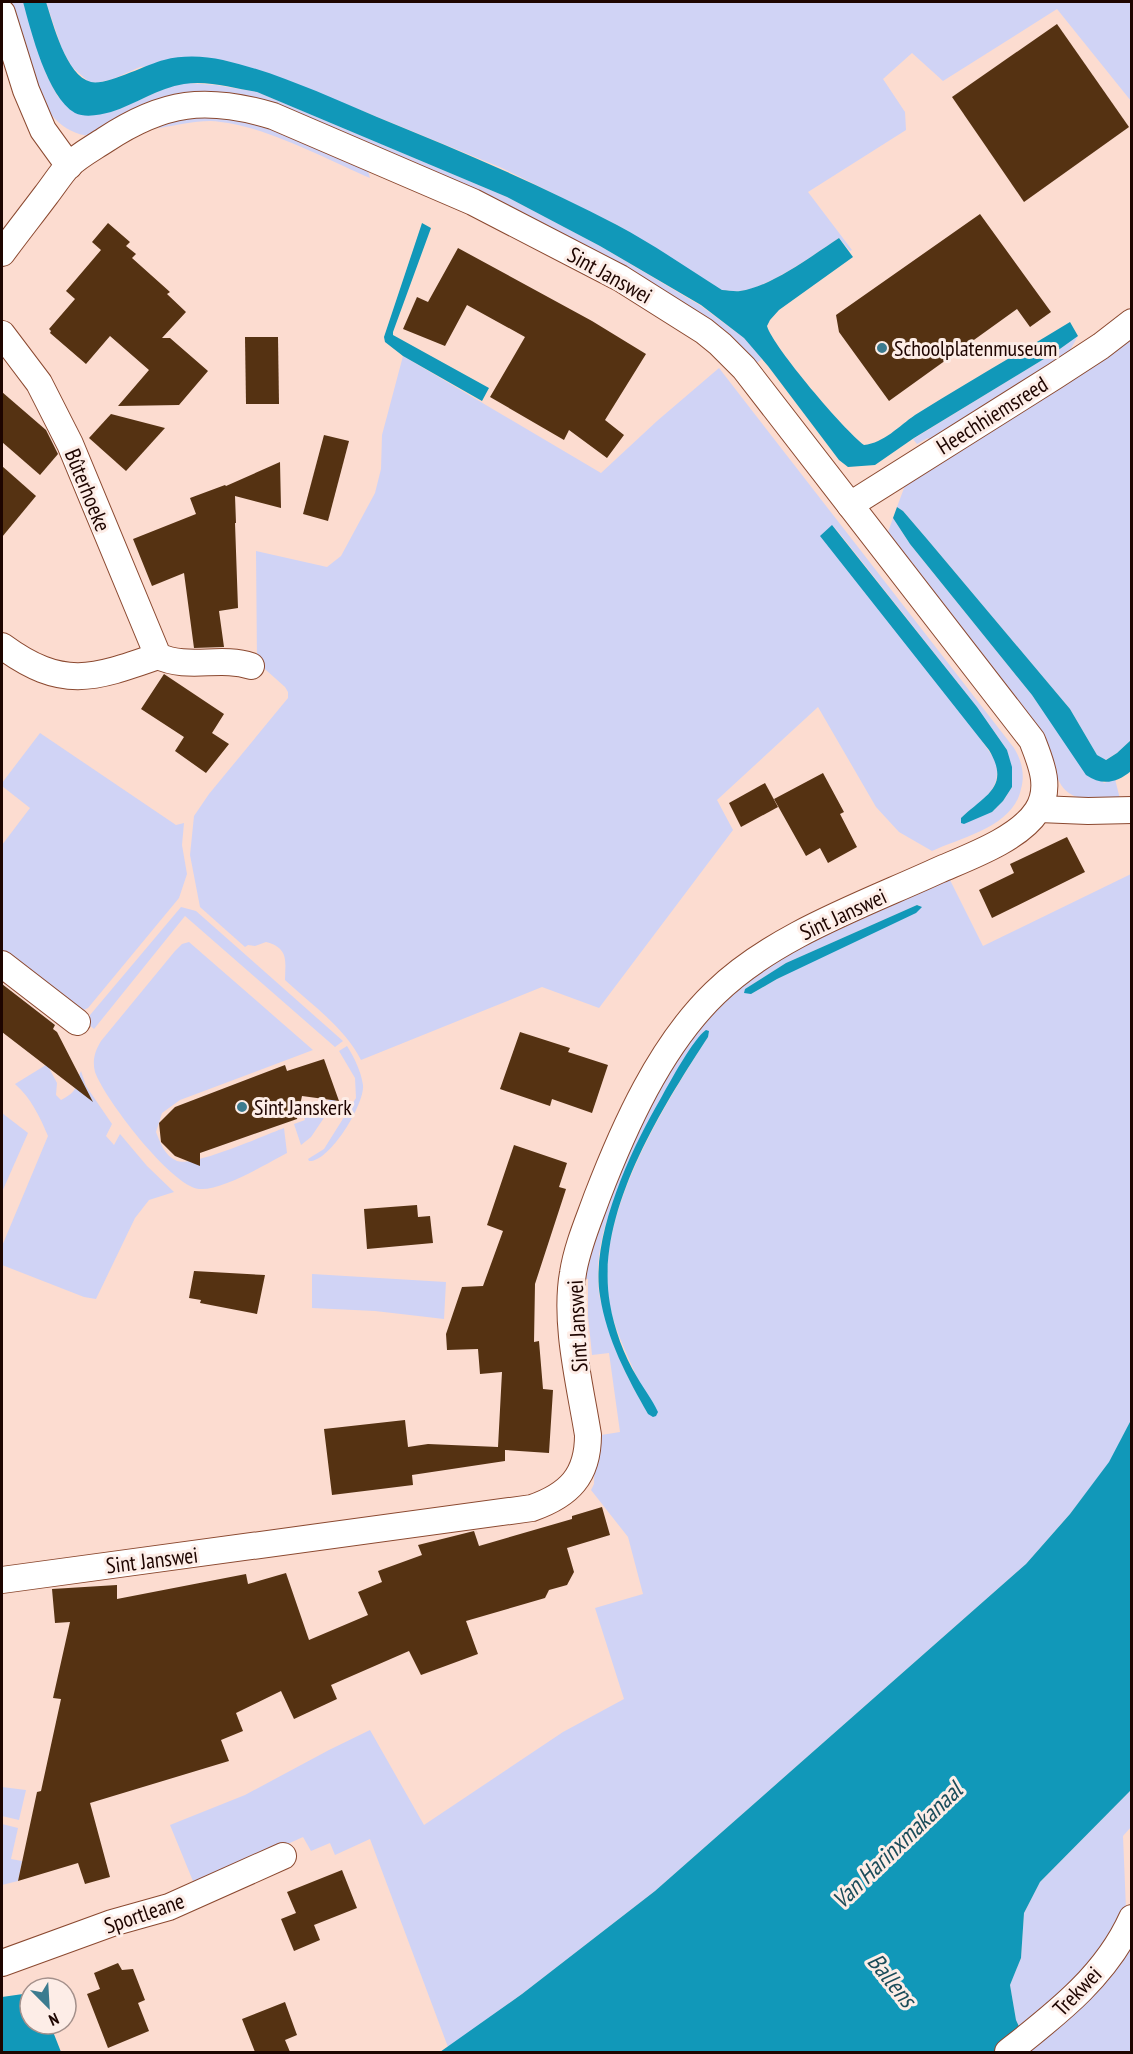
<svg xmlns="http://www.w3.org/2000/svg" width="1133" height="2054" font-family="'PT Sans Narrow',sans-serif">
	<rect width="100%" height="100%" fill="#fcdcd0"/>
	<g fill="#d0d3f5" fill-rule="evenodd">
		<path d="M7,2h16l24,74 11,21 53,15 58,-25 18,-4 29,2 41,7 250,105 93,49 101,60 43,32 18,21 -8,6 -22,-24 -482,-243 -160,38c-56,-5 -70,-91 -83,-134z"/>
		<path d="M46,2h1085v99l-74,-92 -114,72 -31,-28 -29,26 22,33 1,18 -98,62 44,58 -2,1 -11,-13c-26,17 -69,49 -99,53 -5,1 -12,-1 -18,-1l-103,-64 -117,-58 -215,-88 -64,-20 -83,7 -27,12 -16,4 -8,-1 -17,-15 -10,-18z"/>
		<path d="M193,115l58,4 116,48 3,11c-46,-20 -110,-55 -160,-57 -17,0 -33,4 -50,7l-3,-1 1,-2z"/>
		<polygon points="1131,335 1131,740 1117,753 1105,760 1097,755 1070,709 927,539 903,511 897,507 907,480 1096,365"/>
		<polygon points="1078,336 1064,361 932,444 928,438 917,444 913,439 1057,351"/>
		<path d="M403,356l198,117 56,-52 62,-53 295,380c8,13 11,27 7,41 -8,38 -59,48 -89,62l-33,-19 -23,-25 -58,-100 -101,93 16,30 -134,178 -57,-21 -181,73c-17,-33 -49,-55 -76,-80 0,-17 5,-32 -19,-38l-11,4 -7,-1 -3,2 -45,-40 -10,-52 4,-39 15,-22 79,-96v-6l-3,-5 -28,-25 -1,-111 71,16 14,-11 34,-63 6,-24 1,-34zM833,525l144,182 30,43 5,37 -9,14 -11,11 -31,6c19,-18 43,-27 34,-58z"/>
		<path d="M893,518l17,26 122,151 26,37 46,51 11,-4 5,20c-20,0 -49,5 -60,-16 -7,-12 -8,-27 -13,-40l-160,-208z"/>
		<polygon points="40,733 176,825 184,823 182,845 187,874 179,898 88,1008 75,1014 2,957 2,845 30,808 2,786 2,783"/>
		<path d="M1131,874v546l-21,42 -40,52 -44,50 -371,327 -133,103 -74,53 -78,-208 -35,16 -5,-12 -19,8 -8,-14 -108,49 -25,-61 75,-30 84,-45 41,-20 54,95 139,-93 61,-33 -29,-91 48,-14 -15,-57 -37,-47 3,-6 1,-48 25,-4 -11,-79 -17,2 -4,-39v-37l-8,-1 53,-148 72,-115 61,-53 182,-86 35,70zM917,905h3l-143,74 -26,15 -6,-5 41,-26zM704,1031l4,6c-45,70 -116,183 -98,269 5,24 16,46 26,69 5,12 8,26 12,39 -19,-34 -32,-57 -42,-95 -2,-9 -6,-18 -7,-26 -7,-58 22,-110 46,-160 18,-35 35,-70 59,-102z"/>
		<polygon points="181,907 196,911 343,1041 335,1047 185,916 94,1029 85,1021"/>
		<path d="M189,942l124,108 -133,50 -18,13 -6,19c5,12 8,23 21,29 16,6 88,-26 107,-33l3,25c-21,11 -65,38 -88,36 -28,-3 -95,-91 -104,-117 -3,-12 0,-21 6,-31l74,-90 7,-7z"/>
		<path d="M347,1046c7,11 14,25 16,39 2,19 -34,78 -54,76l-1,-2 16,-10 32,-51 -1,-20 -16,-27z"/>
		<path d="M66,1056l5,2 -22,10 8,15 -1,12 5,5c19,-10 12,-12 20,-29l5,15 26,38 -6,12 8,9 6,-11 27,32 27,26 -25,8 -14,18 -39,81 -12,-2 -82,-32v-19l46,-110c-8,-19 -17,-38 -33,-52l39,-24z"/>
		<polygon points="338,1097 311,1137 301,1145 294,1124 305,1120 302,1110"/>
		<polygon points="2,1113 28,1133 2,1192"/>
		<polygon points="312,1274 446,1282 444,1319 375,1311 312,1308"/>
		<polygon points="2,1787 26,1790 19,1820 2,1816"/>
		<polygon points="1131,1790 1131,1827 1123,1836 1126,1909 1084,1976 1021,2030 1016,2020 1010,1985 1021,1958 1024,1913 1040,1882"/>
		<polygon points="2,1824 18,1828 11,1859 22,1861 18,1881 2,1885"/>
		<polygon points="1131,1937 1131,2052 1031,2052 1029,2049"/>
	</g>
	<g fill="#1198b9">
		<path d="M23,2h23c7,21 20,74 45,80 15,4 56,-18 73,-22 19,-5 40,-4 59,0 53,12 104,36 154,57 81,33 162,67 240,108 36,19 70,43 105,65 6,0 13,2 18,1 31,-4 73,-36 99,-53l14,19 -74,53 -9,10 -3,6c6,21 78,105 97,119 20,-2 35,-19 51,-30 51,-32 104,-62 155,-93l8,14 -21,15 -143,87 -39,27 -27,2 -9,-7 -71,-94 -24,-28 -43,-33 -101,-59 -93,-49 -250,-105c-23,-4 -50,-12 -73,-8 -26,4 -48,20 -73,28 -11,3 -26,6 -36,1 -28,-16 -44,-82 -52,-111z"/>
		<polygon points="422,223 431,228 393,332 393,335 489,388 482,401 403,356 385,342 384,337"/>
		<path d="M897,507l6,4 24,28 143,170 27,46 9,5 11,-7 14,-13v31c-14,12 -29,15 -45,4l-54,-80 -122,-151 -17,-26z"/>
		<path d="M832,525l145,182 30,43 5,17v20l-9,14 -11,11 -28,12 -3,-1v-5c24,-23 50,-31 28,-68l-169,-214z"/>
		<polygon points="917,905 922,907 916,913 777,979 751,994 744,993 745,989 786,963"/>
		<path d="M706,1030l3,1 -1,6c-47,72 -114,178 -98,267 4,24 14,52 27,73 7,12 15,22 21,35l-2,4 -3,1 -5,-3c-21,-37 -41,-74 -48,-118 -10,-59 31,-147 61,-198 9,-16 32,-59 45,-68z"/>
		<polygon points="1131,1420 1131,1790 1040,1882 1024,1913 1021,1958 1010,1985 1016,2020 1031,2052 440,2052 522,1994 655,1891 1026,1564 1070,1514 1109,1462"/>
		<polygon points="30,1993 30,2024 50,2024 61,2052 2,2052 2,1997"/>
	</g>
	<g fill="#553212">
		<polygon points="1057,24 1129,127 1024,202 952,97"/>
		<polygon points="980,214 1051,312 1030,327 1017,309 889,401 839,332 836,315"/>
		<polygon points="108,223 130,242 126,246 136,254 132,258 170,292 167,294 186,312 162,338 170,338 208,371 179,405 118,406 149,370 110,336 86,364 50,333 51,331 49,329 75,299 66,291 101,250 92,242"/>
		<polygon points="458,248 592,321 646,354 605,420 624,435 607,458 569,430 564,440 490,397 525,337 467,305 445,346 403,329 417,297 428,302"/>
		<polygon points="245,337 278,337 279,404 246,404"/>
		<polygon points="2,392 46,430 58,454 40,475 2,442"/>
		<polygon points="111,414 165,428 126,471 89,438"/>
		<polygon points="324,435 349,441 328,521 303,514"/>
		<polygon points="280,462 281,508 235,496 236,523 235,523 238,608 219,611 224,647 194,648 184,573 152,586 133,539 196,514 190,498 225,485 226,486"/>
		<polygon points="2,466 36,496 2,537"/>
		<polygon points="164,674 224,714 212,733 229,744 206,773 175,751 184,737 141,709"/>
		<polygon points="823,773 844,812 840,814 857,847 828,863 820,848 806,856 774,799"/>
		<polygon points="765,783 778,807 741,827 729,803"/>
		<polygon points="1067,837 1085,872 992,918 979,890 1014,873 1010,864"/>
		<polygon points="2,984 55,1025 53,1029 57,1032 93,1102 2,1032"/>
		<polygon points="520,1032 570,1048 568,1052 608,1065 592,1113 552,1099 550,1106 500,1089"/>
		<polygon points="324,1059 339,1101 302,1096 297,1119 200,1153 200,1166 175,1156 161,1142 159,1123 175,1107 285,1065 287,1071"/>
		<polygon points="514,1145 567,1163 559,1187 566,1189 535,1284 534,1342 539,1341 543,1389 553,1390 549,1453 505,1450 505,1461 412,1475 413,1485 332,1495 324,1429 405,1420 408,1447 428,1444 498,1447 502,1372 480,1374 478,1349 447,1350 446,1334 462,1287 483,1286 503,1231 487,1225"/>
		<polygon points="417,1205 418,1217 430,1216 433,1243 367,1249 364,1209"/>
		<polygon points="194,1271 265,1275 257,1314 200,1303 201,1300 189,1298"/>
		<polygon points="602,1507 610,1535 567,1548 574,1572 567,1585 549,1590 545,1598 466,1621 478,1654 421,1675 409,1651 331,1685 337,1699 294,1719 281,1691 236,1713 243,1731 221,1740 229,1761 90,1803 110,1877 85,1884 78,1863 18,1881 37,1792 41,1791 61,1699 53,1698 70,1622 55,1623 52,1589 117,1585 117,1599 246,1574 248,1584 286,1573 309,1640 368,1615 358,1592 382,1582 378,1571 422,1555 418,1545 474,1531 479,1546 572,1519 572,1516"/>
		<polygon points="342,1870 357,1908 314,1925 320,1940 294,1951 281,1919 296,1913 287,1892"/>
		<polygon points="118,1963 122,1970 133,1969 145,2000 138,2003 149,2031 108,2048 87,1994 100,1989 94,1973"/>
		<polygon points="285,2002 297,2035 285,2040 290,2052 255,2052 242,2019"/>
	</g>
	<g fill="none" stroke-linecap="round" stroke-linejoin="round">
		<g stroke="#8b4930" stroke-width="28">
			<g id="street">
				<polyline points="2,13 26,90 43,130 69,166"/>
				<path d="M2,253c14,-19 29,-38 44,-58 7,-9 14,-20 22,-29 10,-10 25,-18 37,-26 59,-39 101,-44 168,-24l200,86 147,76 84,53 16,13 24,24 288,372c9,23 20,48 5,71 -18,28 -68,46 -98,59 -74,34 -166,66 -224,123 -55,53 -91,134 -118,204 -9,25 -20,50 -24,76 -9,50 7,112 15,162 0,41 -19,60 -56,73l-530,72"/>
				<path d="M2,334l37,49 31,61 88,212c29,14 63,0 93,10"/>
				<polyline points="850,505 1055,376 1101,346 1132,322"/>
				<path d="M2,646c60,44 91,33 156,10"/>
				<polyline points="1039,809 1088,811 1132,810"/>
				<polyline points="2,964 77,1022"/>
				<polyline points="2,1963 112,1923 169,1907 283,1856"/>
				<path d="M1008,2052c48,-38 98,-76 124,-134"/>
			</g>
		</g>
		<use href="#street" stroke="#fff" stroke-width="26"/>
	</g>
	<g fill="#3c7b8f" stroke="#fdede7" stroke-width="2">
		<circle cx="882" cy="348" r="6"/>
		<circle cx="242" cy="1107" r="6"/>
	</g>
	<g text-anchor="middle" dominant-baseline="central" stroke-width="6" stroke-linejoin="round" paint-order="stroke">
		<g font-size="22" fill="#1e0500" stroke="#fdede7">
			<text transform="translate(610 275) rotate(29)">Sint Janswei</text>
			<text transform="translate(992 415) rotate(-32)">Heechhiemsreed</text>
			<text transform="translate(88 490) rotate(68)">Bûterhoeke</text>
			<text transform="translate(843 914) rotate(-25)">Sint Janswei</text>
			<text transform="translate(577 1326) rotate(-93)">Sint Janswei</text>
			<text transform="translate(152 1560) rotate(-7)">Sint Janswei</text>
			<text transform="translate(144 1913) rotate(-19)">Sportleane</text>
			<text transform="translate(1077 1991) rotate(-46)">Trekwei</text>
		</g>
		<g font-size="22" fill="#1e0500" stroke="#fdede7" text-anchor="start">
			<text x="894" y="348">Schoolplatenmuseum</text>
			<text x="254" y="1107">Sint Janskerk</text>
		</g>
		<g font-size="24" font-style="italic" fill="#1a4b59" stroke="#fdede7">
			<text transform="translate(897 1845) rotate(-44)">Van Harinxmakanaal</text>
			<text transform="translate(892 1980) rotate(51)">Ballens</text>
		</g>
	</g>
	<rect width="1133" height="2054" fill="none" stroke="#1e0500" stroke-width="6"/>
	<g transform="translate(48 2006) rotate(156)"><circle r="28" fill="#fdede7" stroke="#a4908b" stroke-width="1.5"/>
	<path d="M0-4.5L10 22L0 15L-10 22Z" fill="#3c7b8f"/>
	<text y="-9" font-size="16" font-weight="bold" text-anchor="middle" fill="#1e0500">N</text>
	</g>
</svg>
